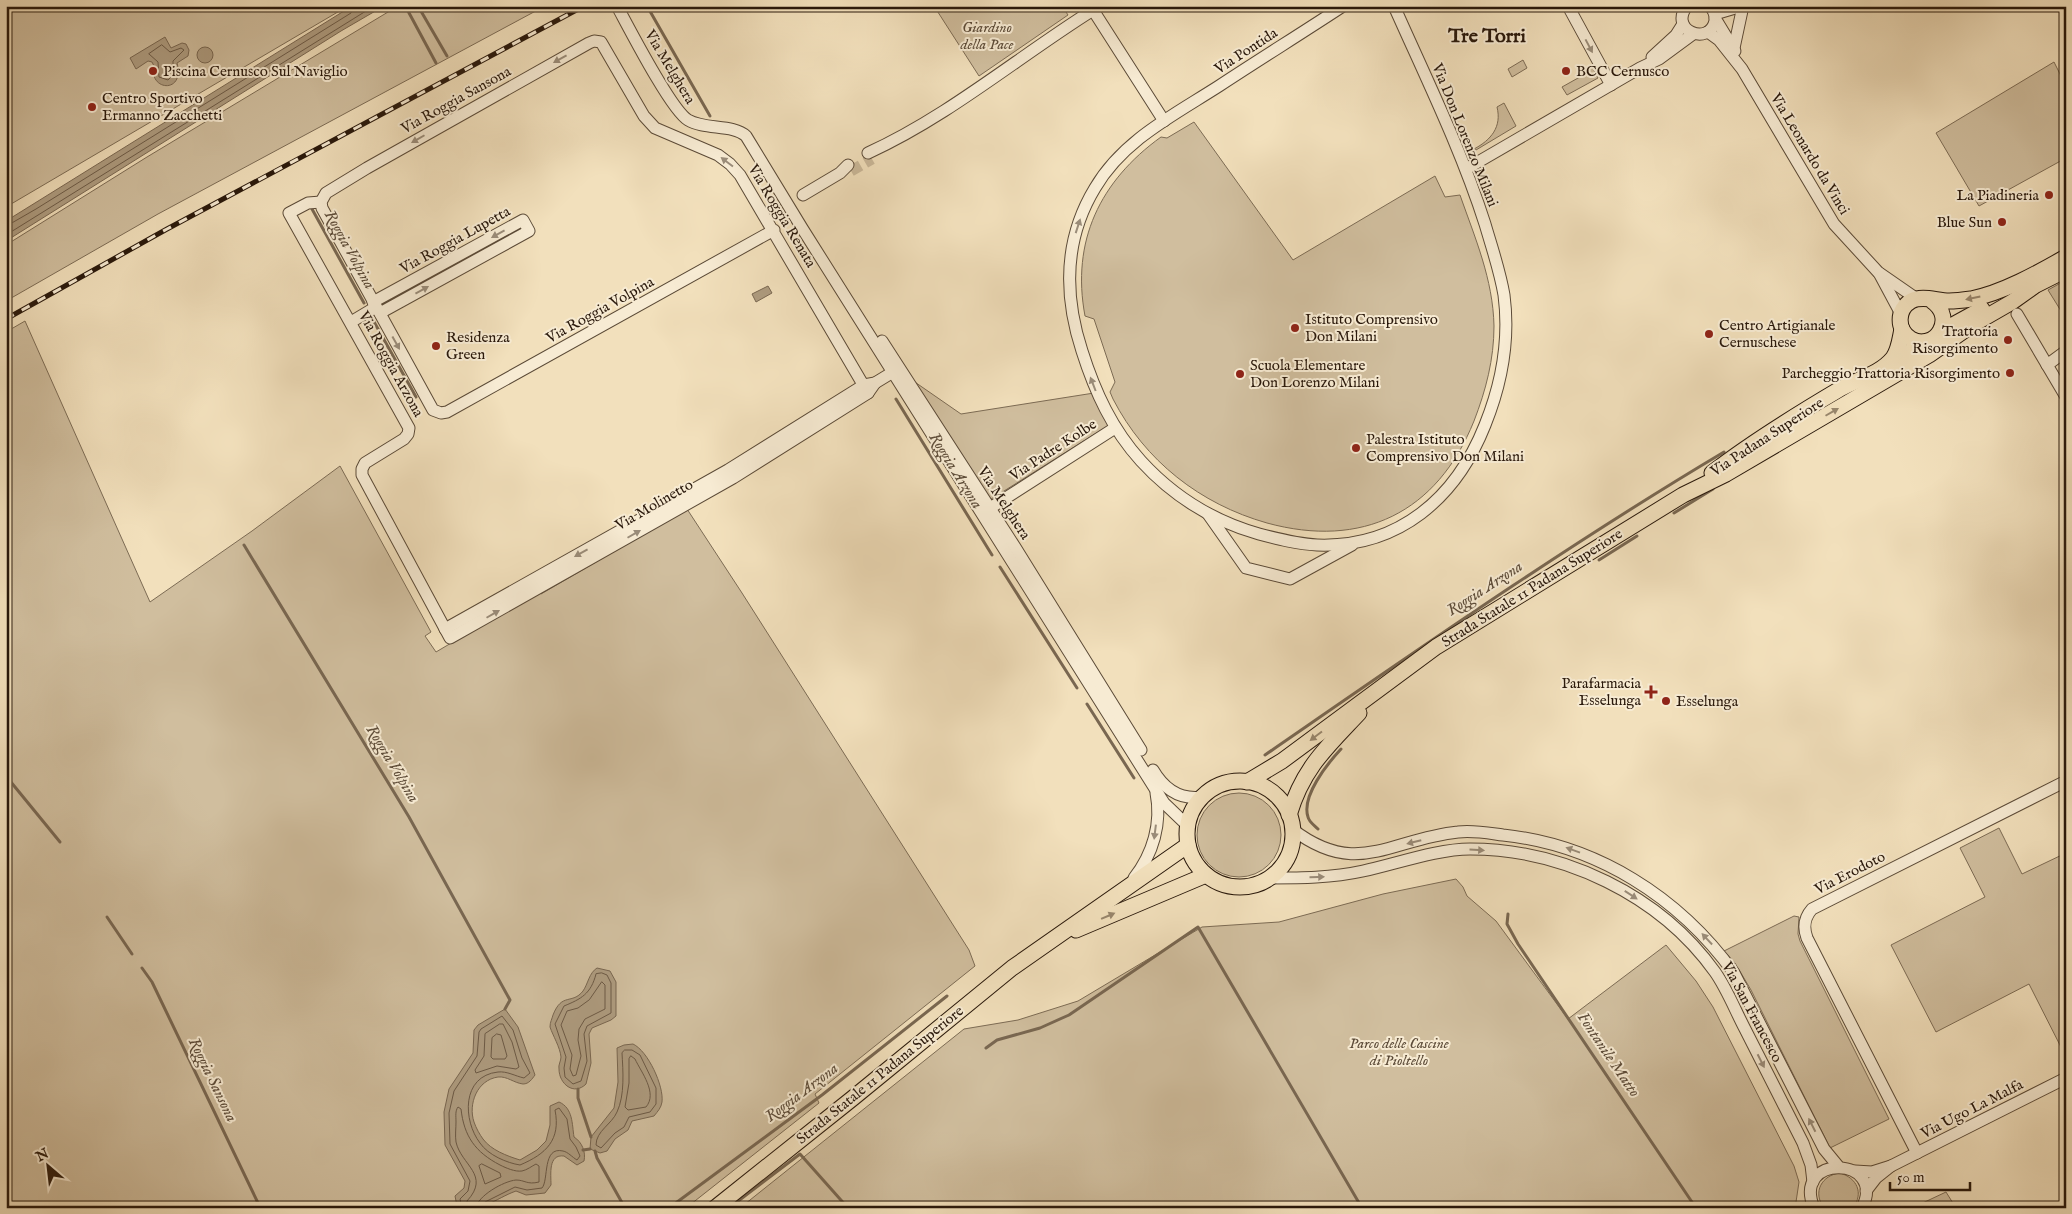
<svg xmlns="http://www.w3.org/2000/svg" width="2072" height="1214" font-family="'IM FELL English',serif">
	<rect width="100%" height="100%" fill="#f2e0bc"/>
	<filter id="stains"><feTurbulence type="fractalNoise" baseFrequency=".004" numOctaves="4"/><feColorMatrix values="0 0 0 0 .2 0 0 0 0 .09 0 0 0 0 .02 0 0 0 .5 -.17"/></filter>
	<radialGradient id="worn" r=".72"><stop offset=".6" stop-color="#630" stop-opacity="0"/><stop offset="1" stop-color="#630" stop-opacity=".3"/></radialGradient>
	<g fill="#d0be9e" stroke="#7c6b54">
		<polygon points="6,6 348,6 6,207"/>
		<polygon points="398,6 545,6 158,214 6,301 6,245 147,157"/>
		<polygon points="934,6 1062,6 1068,15 979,76"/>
		<polygon points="1523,60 1527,68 1512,77 1508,69"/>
		<polygon points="2054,62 2066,86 2066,158 1979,206 1936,133"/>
		<polygon points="1591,65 1598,78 1567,95 1562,87 1587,73 1584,69"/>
		<path d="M1504,103l12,23 -40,24 -2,-1c17,-9 28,-22 23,-42z"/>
		<path d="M1194,122l99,138 142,-84 10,21 15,-2c15,43 33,84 34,131 0,33 -8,64 -20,95 -37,92 -112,128 -207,102 -67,-19 -122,-62 -154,-124l-3,-7 5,-10 -21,-63 -9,-3c-14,-75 15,-135 76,-179l6,1z"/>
		<polygon points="2066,280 2066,319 2048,290"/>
		<polygon points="25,321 150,602 252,531 340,466 431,632 425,636 436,652 539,591 541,594 687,509 742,593 969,950 975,966 815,1094 819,1103 686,1208 6,1208 6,332"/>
		<polygon points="909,378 961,414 1094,393 1111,424 988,501"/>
		<circle cx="1239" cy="835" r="42"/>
		<polygon points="1999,828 2022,874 2066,853 2066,1057 2029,984 1936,1032 1891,945 1985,897 1960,848"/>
		<polygon points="1456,879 1463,887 1467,896 1496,921 1568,1019 1666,945 1696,981 1713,1007 1794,1166 1799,1182 1796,1202 1799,1208 740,1208 964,1029 1018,1020 1078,1001 1202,927 1279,922 1383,894"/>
		<polygon points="1794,916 1799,917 1798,934 1800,941 1889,1119 1830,1148 1751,990 1735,963 1724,951"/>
		<path d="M1840,1173c17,5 24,20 13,35h-29c-12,-16 -2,-33 16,-35z"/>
		<polygon points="1946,1192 1956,1208 1912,1208"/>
	</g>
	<g fill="#ae9c80" stroke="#796751">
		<polygon points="352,6 384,6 341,31 6,241 6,221"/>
		<path d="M165,37l6,11 11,-5 4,1 3,6 -1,6 -11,7c1,4 2,8 1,12 -3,18 -29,12 -24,-9l-2,-4 -4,-1 -12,8 -6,-11z"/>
		<circle cx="205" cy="55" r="8"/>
		<polygon points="768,286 772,293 756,302 752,294"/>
		<path d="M597,968l13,3 6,11v34l-5,4 -19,8 -3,6 2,29 -5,21c-12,12 -27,0 -27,-15 -1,-4 2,-8 2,-12 -1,-10 -8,-21 -11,-30 0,-5 2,-8 3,-12 9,-23 19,-10 30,-24 5,-7 6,-18 14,-23z"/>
		<path d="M505,1009l13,18 17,48c-3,4 -6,9 -12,9 -9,-1 -16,-8 -25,-7 -21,3 -30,27 -24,45 2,6 6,13 9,17 8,11 24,17 37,21l17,-10 9,-9 4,-16v-19l9,-4c14,6 13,22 15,35 8,5 12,15 10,24l-7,4 -13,-9c-16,-2 -13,18 -13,29l-6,8 -19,2 -10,-4c-22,8 -33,22 -59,15l-2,-10 9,-8 1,-7 -20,-36 -1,-33 5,-23 24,-36 1,-23 4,-5z"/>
		<path d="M633,1044c15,7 31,42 29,58 -1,6 -4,9 -8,14l-22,5 -4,9 -13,9 -8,12 -7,2 -10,-4 1,-12 23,-29 4,-26 -1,-34 7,-3z"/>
	</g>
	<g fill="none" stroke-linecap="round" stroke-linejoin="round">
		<g stroke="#6c5a46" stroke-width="1">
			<polygon points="162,45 170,52 181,48 184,50 173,61 173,75 168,80 159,77 158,62 149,54"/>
			<polyline points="6,225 10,224 36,209 351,13 353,6"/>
			<polyline points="6,235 374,6"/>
			<path d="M602,973l5,2 4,8v30l-24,13 -3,8 3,27 -6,20 -8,3 -8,-7 -1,-9 2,-11 -11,-33 9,-18c17,-7 27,-12 32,-32z"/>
			<polygon points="602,982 605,985 605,1009 585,1019 579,1029 578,1040 581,1056 576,1075 573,1076 570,1069 572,1055 561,1025 567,1011 578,1008 589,1000"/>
			<polygon points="500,1024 503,1024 512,1042 519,1067 516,1069 497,1066 476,1073 475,1070 484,1056 485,1034"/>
			<polygon points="497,1034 501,1035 507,1056 505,1059 493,1059 491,1057 492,1038"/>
			<path d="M625,1050h7l8,5 16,33v16l-6,8 -21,5 -5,10 -9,6 -14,15 -5,-3c0,-14 16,-21 21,-33 8,-17 6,-41 5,-59z"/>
			<path d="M631,1056l4,3c6,13 23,34 11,48l-18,3 -3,-3 4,-24v-24z"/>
			<polygon points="482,1164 500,1173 501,1177 485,1184 479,1166"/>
			<path d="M462,1208l-2,-9 8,-8 2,-10 -20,-37 -1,-31 5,-22 23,-35 2,-24 2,-3 21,-13 11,14 9,28 8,15 -6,5c-9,-2 -17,-7 -26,-6 -37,4 -35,49 -18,71 8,12 27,20 40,22 26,-11 41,-25 35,-55l4,-2 8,11 3,20 6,8 4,9 -3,4c-5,-3 -9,-8 -14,-9 -21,-5 -14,29 -21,37l-15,2 -12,-3 -30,15 -3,6"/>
			<path d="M468,1208l-1,-7c24,-26 -6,-36 -11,-59 -1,-6 0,-14 0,-20 0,-6 -1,-11 2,-15l3,2c3,27 14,43 39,56 6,3 15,7 22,6 5,-1 10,-5 14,-7l3,2v16c-12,3 -14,-2 -23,-2 -12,1 -39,16 -40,28"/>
		</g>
		<g stroke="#796751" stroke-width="3">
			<polyline points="418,6 447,56"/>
			<polyline points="647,6 710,116"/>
			<polyline points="408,11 436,63"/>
			<polyline points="312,209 364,303"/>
			<polyline points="373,320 416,397"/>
			<polyline points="896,399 992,555"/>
			<polyline points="1674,513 1713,489"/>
			<polyline points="244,545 409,817 510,1000 505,1009"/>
			<polyline points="1599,560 1637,536"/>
			<polyline points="1000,567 1077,688"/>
			<polyline points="1087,704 1134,778"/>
			<path d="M1265,755c151,-104 301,-209 459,-303"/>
			<polyline points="6,776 60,842"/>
			<path d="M1318,829c-4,-4 -9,-7 -10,-12 -7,-21 20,-54 33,-68"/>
			<polyline points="1508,914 1507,924 1518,944 1696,1208"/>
			<polyline points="107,917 132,954"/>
			<polyline points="142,968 152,982 258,1203"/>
			<polyline points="986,1048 997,1040 1040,1028 1069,1015 1198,927 1362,1208"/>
			<polyline points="578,1089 578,1098 591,1137"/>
			<polyline points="583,1150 590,1149"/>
			<polyline points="595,1151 597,1158 625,1208"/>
			<polyline points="669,1208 822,1095 947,996"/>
			<polyline points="729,1208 800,1154 848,1208"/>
		</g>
		<polyline stroke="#cab899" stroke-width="11" stroke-dasharray="11 5.5" stroke-linecap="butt" points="851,171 872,159"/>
		<g stroke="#5b4a37" stroke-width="13">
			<g id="minor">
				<path d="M617,6c12,22 54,104 71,114 17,10 45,4 58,16l56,92 362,575 24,23"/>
				<path d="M1343,6c-41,27 -83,53 -124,80 -45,29 -96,54 -124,102 -31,51 -31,108 -13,163 13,41 30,78 59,110 32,35 72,60 118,73 19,5 38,10 58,11 82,3 139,-47 168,-120 17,-42 25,-84 19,-130 -4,-24 -12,-47 -19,-71 -24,-75 -59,-146 -91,-218"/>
				<polyline points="1568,6 1611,85"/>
				<path d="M1687,6c-19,24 22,41 28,15 1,-6 -1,-10 -5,-15"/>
				<polyline points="1093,10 1164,121"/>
				<polyline points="1715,14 1742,6"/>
				<polyline points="1715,18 1735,51"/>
				<polyline points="1708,32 1719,40 1742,69 1834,224 1878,272 1917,299"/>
				<polyline points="1734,48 1743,6"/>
				<polyline points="1652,57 1676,35 1683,24"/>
				<path d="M868,153c81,-37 150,-96 225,-143l3,-4"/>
				<polyline points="1466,169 1640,68 1659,59 1693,34"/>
				<polyline points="803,195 840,173 848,165"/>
				<polyline points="321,202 308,203 289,213 409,428 408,434 404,439 365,463 362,469 362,475 450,638 733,478 868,393 875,383"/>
				<polyline points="774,230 447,412 441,413 433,410 322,208 321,202 326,193 367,168 589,43 594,41 601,42 644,116 655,128 718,155 730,164 740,175 868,393"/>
				<polyline points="1879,273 1901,314"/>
				<polyline points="373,302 523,220 529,231 380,313"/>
				<polyline points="2017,314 2066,397"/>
				<polyline points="351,322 376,307"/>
				<polyline points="882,341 1015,547 1141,750"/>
				<polyline points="2047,365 2066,351"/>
				<polyline points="984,512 1115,428"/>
				<polyline points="1208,514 1246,568 1290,579 1352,545"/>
				<polyline points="445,629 728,470 864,385 875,383 898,369"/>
				<path d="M1153,770c11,19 27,30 49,27"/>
				<path d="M1292,829c65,50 98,10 166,3 15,-2 30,1 45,3 94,10 176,62 231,138l90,176 14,17"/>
				<path d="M1134,878c19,-24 28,-55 22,-85"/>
				<path d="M1269,878c32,0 62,0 94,-7 33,-7 74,-22 107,-22 93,0 190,46 245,123 12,17 20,38 30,57 19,38 39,76 58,114l8,22 2,17"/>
				<path d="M1917,1153l-110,-215c-4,-11 -3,-20 5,-29l254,-128"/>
				<polyline points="1891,1166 2066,1078"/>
				<polyline points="1855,1171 1872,1172 1891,1166 1876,1178 1866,1191"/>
				<path d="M1814,1208c-23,-55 74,-52 48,0"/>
			</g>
		</g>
		<g stroke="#29180b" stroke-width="17">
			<g id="major">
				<polyline points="2024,291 2066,270"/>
				<path d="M1932,301c25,17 3,51 -21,38 -15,-9 -14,-30 0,-38 11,-6 26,0 38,0 7,0 15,-1 22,-2 31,-6 67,-26 95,-42"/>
				<polyline points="1940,332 1982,309"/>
				<polyline points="1892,369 1913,349 1924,342"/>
				<path d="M1712,473c40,-31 84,-58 128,-84 18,-10 40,-15 53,-31 6,-8 7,-20 9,-29"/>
				<circle cx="1240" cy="834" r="53"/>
				<polyline points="1247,782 1282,761 1436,647 1683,495 1726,474 1929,355 1972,325 2012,302 2033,287"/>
				<path d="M1289,815c14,-47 38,-68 70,-102"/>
				<polyline points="1076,930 1206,875"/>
				<polyline points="715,1208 853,1098 1012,968 1188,845"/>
			</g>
		</g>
		<use href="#minor" stroke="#f7ebd3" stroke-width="11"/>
		<use href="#major" stroke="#f2e0bc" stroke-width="15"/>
		<g stroke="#29180b" stroke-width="5">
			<polyline id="rail" points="6,319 167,229 584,6"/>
		</g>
		<use href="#rail" stroke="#f7ebd3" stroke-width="3" stroke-dasharray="9" stroke-linecap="butt"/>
	</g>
	<defs><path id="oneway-solid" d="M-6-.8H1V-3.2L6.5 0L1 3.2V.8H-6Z" transform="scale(1.25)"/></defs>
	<g fill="#9a8c79">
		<use href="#oneway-solid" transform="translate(1589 46) rotate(62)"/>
		<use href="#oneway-solid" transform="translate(560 59) rotate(151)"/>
		<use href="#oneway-solid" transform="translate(418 139) rotate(150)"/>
		<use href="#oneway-solid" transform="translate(727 162) rotate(-143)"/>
		<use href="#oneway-solid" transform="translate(1078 226) rotate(-72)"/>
		<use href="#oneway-solid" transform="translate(498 234) rotate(151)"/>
		<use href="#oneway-solid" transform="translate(422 290) rotate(-29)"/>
		<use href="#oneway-solid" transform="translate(396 343) rotate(61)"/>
		<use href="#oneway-solid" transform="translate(1093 384) rotate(-111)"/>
		<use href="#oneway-solid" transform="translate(634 534) rotate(-30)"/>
		<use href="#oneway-solid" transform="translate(581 553) rotate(151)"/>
		<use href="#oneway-solid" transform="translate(493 614) rotate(-30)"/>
		<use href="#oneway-solid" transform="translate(1155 832) rotate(97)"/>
		<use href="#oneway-solid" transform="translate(1414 842) rotate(166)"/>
		<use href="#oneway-solid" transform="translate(1477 850) rotate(3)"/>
		<use href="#oneway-solid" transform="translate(1573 850) rotate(-160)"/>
		<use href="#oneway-solid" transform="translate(1317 877) rotate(-2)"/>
		<use href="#oneway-solid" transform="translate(1631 895) rotate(33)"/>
		<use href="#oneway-solid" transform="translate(1707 939) rotate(-133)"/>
		<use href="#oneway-solid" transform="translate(1761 1061) rotate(63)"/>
		<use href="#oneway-solid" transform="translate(1812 1125) rotate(-117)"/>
	</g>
	<g fill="#98866c">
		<use href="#oneway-solid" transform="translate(1973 298) rotate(168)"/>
		<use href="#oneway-solid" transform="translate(1832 412) rotate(-30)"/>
		<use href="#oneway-solid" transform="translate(1316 736) rotate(143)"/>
		<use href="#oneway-solid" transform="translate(1108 916) rotate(-23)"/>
	</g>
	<g fill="#8f2418" stroke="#f7ebd3" stroke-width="2">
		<circle cx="153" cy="71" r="5"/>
		<circle cx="1566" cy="71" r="5"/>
		<circle cx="92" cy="107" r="5"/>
		<circle cx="2049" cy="195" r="5"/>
		<circle cx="2002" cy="222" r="5"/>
		<circle cx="1295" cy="328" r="5"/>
		<circle cx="1709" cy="334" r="5"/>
		<circle cx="2008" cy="340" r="5"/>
		<circle cx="436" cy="346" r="5"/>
		<circle cx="2010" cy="373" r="5"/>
		<circle cx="1240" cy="374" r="5"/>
		<circle cx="1356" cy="448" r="5"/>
		<path d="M1648.5 684.5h5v5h5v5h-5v5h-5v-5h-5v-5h5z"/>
		<circle cx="1666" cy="701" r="5"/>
	</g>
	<g text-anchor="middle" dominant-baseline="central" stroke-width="4" stroke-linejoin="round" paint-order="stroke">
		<g font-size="15" font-style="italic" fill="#5b4a37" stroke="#f7ebd3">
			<text x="987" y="27">Giardino<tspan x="987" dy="17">della Pace</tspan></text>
			<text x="1399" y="1043">Parco delle Cascine<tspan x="1399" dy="17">di Pioltello</tspan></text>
		</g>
		<g font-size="15" fill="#29180b" stroke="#f7ebd3">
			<text transform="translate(1246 51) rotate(-33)">Via Pontida</text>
			<text transform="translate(670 67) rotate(59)">Via Melghera</text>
			<text transform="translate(456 100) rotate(-29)">Via Roggia Sansona</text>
			<text transform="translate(1465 135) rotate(68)">Via Don Lorenzo Milani</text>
			<text transform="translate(1810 154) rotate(59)">Via Leonardo da Vinci</text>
			<text transform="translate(782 216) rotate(59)">Via Roggia Renata</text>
			<text transform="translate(455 240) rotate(-29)">Via Roggia Lupetta</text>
			<text transform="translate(600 310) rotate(-29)">Via Roggia Volpina</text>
			<text transform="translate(391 364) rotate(61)">Via Roggia Arzona</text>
			<text transform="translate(1767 437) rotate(-33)">Via Padana Superiore</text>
			<text transform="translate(1053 450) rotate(-33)">Via Padre Kolbe</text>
			<text transform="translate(1004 503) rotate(57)">Via Melghera</text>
			<text transform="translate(654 505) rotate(-30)">Via Molinetto</text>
			<text transform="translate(1532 588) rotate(-32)">Strada Statale 11 Padana Superiore</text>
			<text transform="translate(1850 873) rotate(-27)">Via Erodoto</text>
			<text transform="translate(1752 1012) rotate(62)">Via San Francesco</text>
			<text transform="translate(880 1075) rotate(-39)">Strada Statale 11 Padana Superiore</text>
			<text transform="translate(1972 1109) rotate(-27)">Via Ugo La Malfa</text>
		</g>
		<g font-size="15" fill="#29180b" stroke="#f7ebd3" text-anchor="start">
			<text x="163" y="71">Piscina Cernusco Sul Naviglio</text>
			<text x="1576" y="71">BCC Cernusco</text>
			<text x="102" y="98">Centro Sportivo<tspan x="102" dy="17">Ermanno Zacchetti</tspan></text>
			<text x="2039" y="195" text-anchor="end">La Piadineria</text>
			<text x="1992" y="222" text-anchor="end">Blue Sun</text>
			<text x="1305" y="319">Istituto Comprensivo<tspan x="1305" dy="17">Don Milani</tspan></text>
			<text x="1719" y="325">Centro Artigianale<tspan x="1719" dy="17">Cernuschese</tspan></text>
			<text x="1998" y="331" text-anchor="end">Trattoria<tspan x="1998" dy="17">Risorgimento</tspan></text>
			<text x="446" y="337">Residenza<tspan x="446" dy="17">Green</tspan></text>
			<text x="1250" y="365">Scuola Elementare<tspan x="1250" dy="17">Don Lorenzo Milani</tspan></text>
			<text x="2000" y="373" text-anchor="end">Parcheggio Trattoria Risorgimento</text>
			<text x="1366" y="439">Palestra Istituto<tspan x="1366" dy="17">Comprensivo Don Milani</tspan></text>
			<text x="1641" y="683" text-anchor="end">Parafarmacia<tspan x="1641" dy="17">Esselunga</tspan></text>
			<text x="1676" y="701">Esselunga</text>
		</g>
		<g font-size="16" font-style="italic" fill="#5e4d3a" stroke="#f7ebd3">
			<text transform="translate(349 250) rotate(61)">Roggia Volpina</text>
			<text transform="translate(955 471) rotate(58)">Roggia Arzona</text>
			<text transform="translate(1485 589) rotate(-33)">Roggia Arzona</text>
			<text transform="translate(392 764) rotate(59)">Roggia Volpina</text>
			<text transform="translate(1608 1055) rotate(56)">Fontanile Matto</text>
			<text transform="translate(212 1080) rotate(64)">Roggia Sansona</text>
			<text transform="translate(802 1093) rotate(-37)">Roggia Arzona</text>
		</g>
		<g font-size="20" font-weight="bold" fill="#29180b" stroke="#f7ebd3">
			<text x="1487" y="36">Tre Torri</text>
		</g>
	</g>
	<rect width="2072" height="1214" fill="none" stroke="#f2e0bc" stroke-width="25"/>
	<rect x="8" y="8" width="2057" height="1199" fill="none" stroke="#29180b" stroke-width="2.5"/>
	<rect x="12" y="12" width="2047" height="1189" fill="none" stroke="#29180b"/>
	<g transform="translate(48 1166) rotate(332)" stroke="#f7ebd3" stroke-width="4" paint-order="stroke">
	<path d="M0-4L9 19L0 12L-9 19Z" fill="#29180b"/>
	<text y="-8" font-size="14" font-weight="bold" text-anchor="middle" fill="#29180b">N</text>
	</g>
	<path d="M1890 1182v8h80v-8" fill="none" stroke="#29180b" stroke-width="2.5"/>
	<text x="1897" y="1182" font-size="15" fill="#29180b" stroke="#f7ebd3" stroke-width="4" paint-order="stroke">50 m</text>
	<rect width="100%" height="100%" filter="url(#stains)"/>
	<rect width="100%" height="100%" fill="url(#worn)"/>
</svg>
